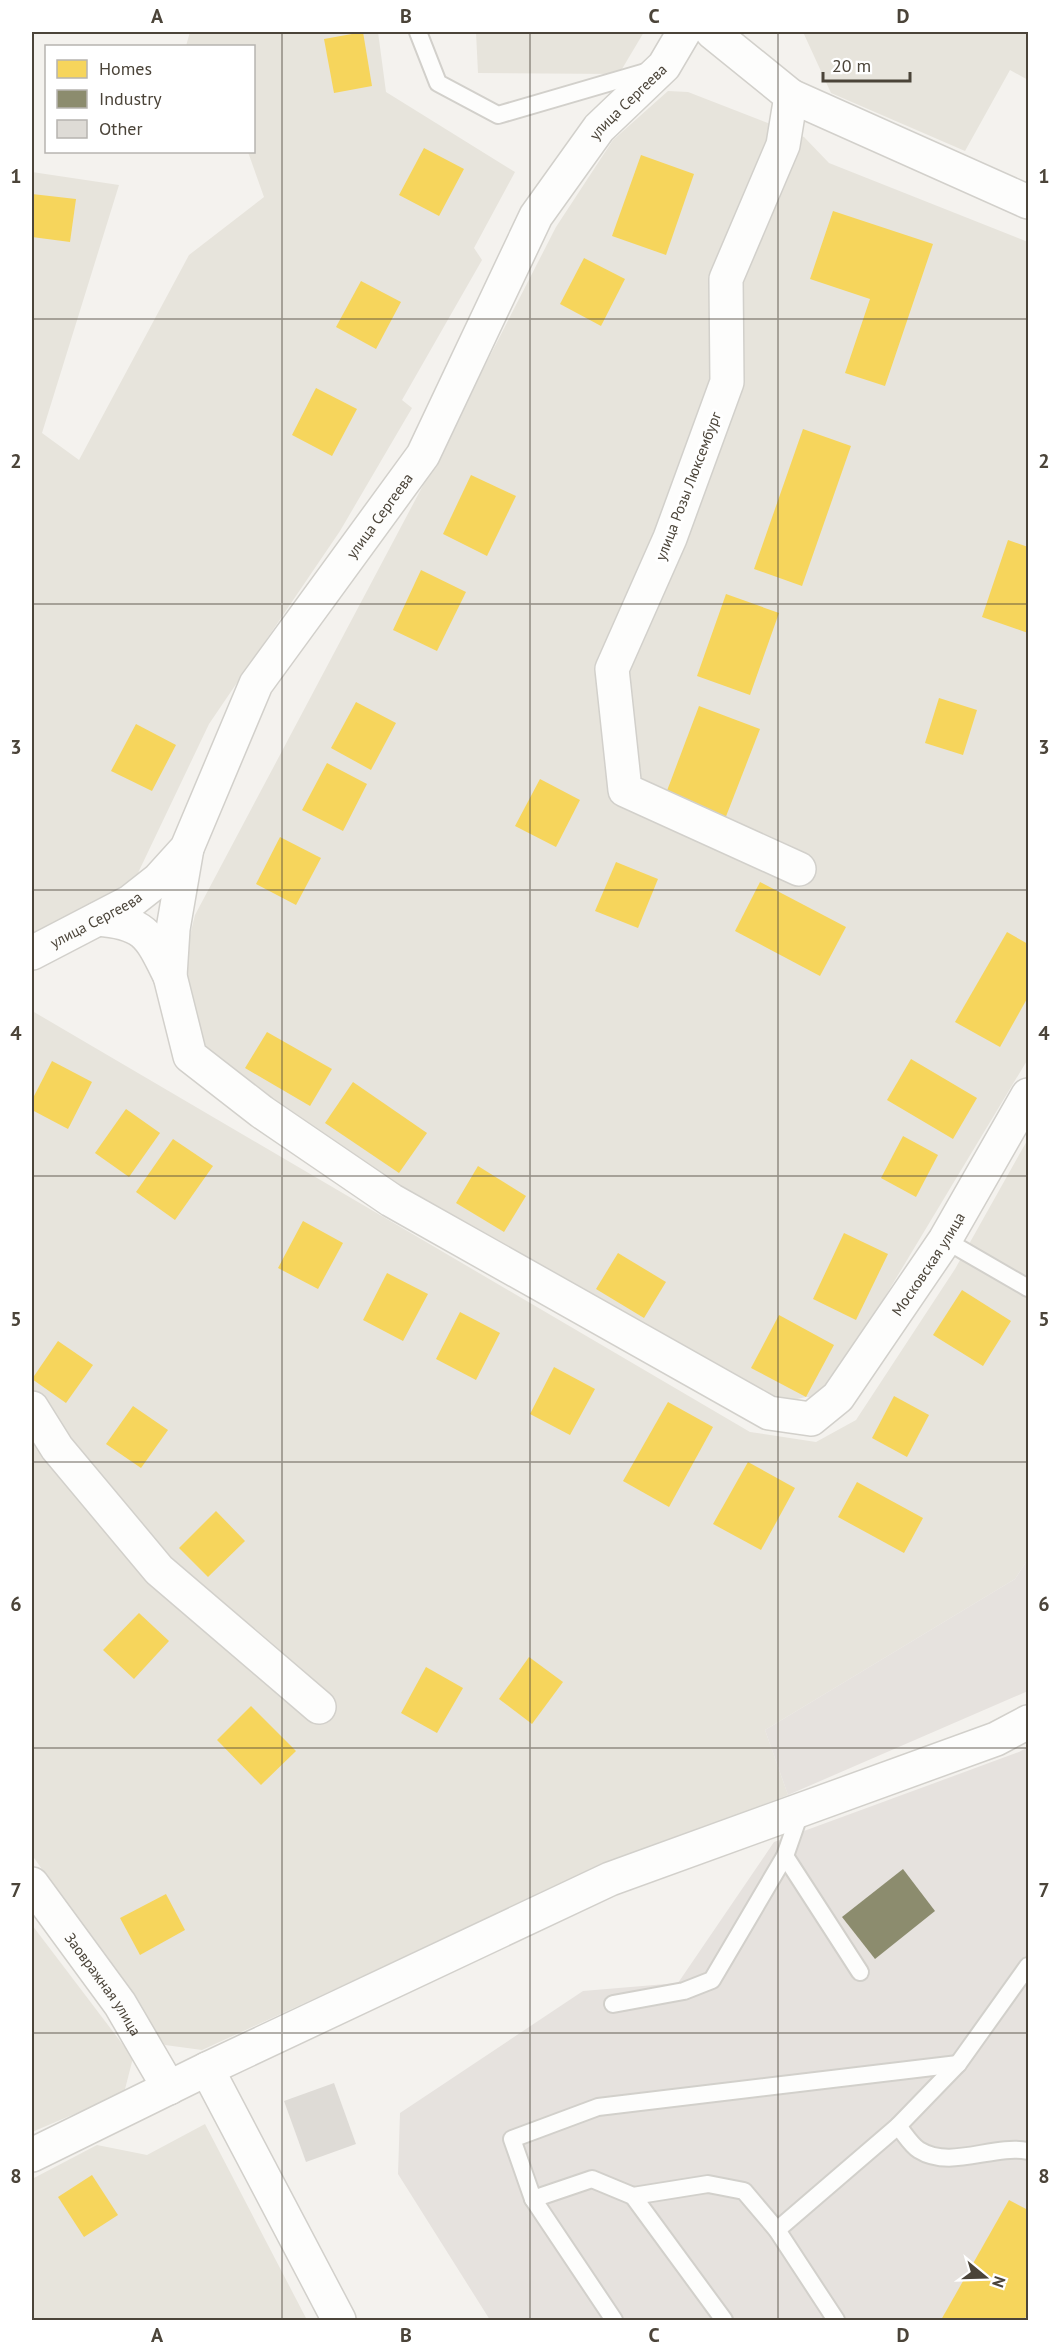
<svg xmlns="http://www.w3.org/2000/svg" width="1060" height="2352" font-family="'PT Sans',sans-serif">
	<rect width="100%" height="100%" fill="#f4f2ee"/>
	<g fill="#e7e4dc">
		<polygon points="190,32 378,32 386,92 515,172 474,248 482,260 402,400 412,408 340,531 209,724 138,873 32,955 32,172 119,185 42,433 79,460 189,255 264,197 248,152 254,152 254,46 186,46"/>
		<polygon points="476,32 644,32 619,74 478,73"/>
		<polygon points="803,32 1028,32 1028,80 1010,70 965,151 831,93"/>
		<polygon points="668,91 688,92 804,137 829,163 1028,242 1028,1059 824,1398 806,1397 775,1404 326,1142 200,1052 179,980 195,915 437,459 556,227 613,140"/>
		<polygon points="34,1012 750,1432 816,1442 856,1420 955,1269 1028,1139 1028,1559 1015,1579 765,1730 788,1795 610,1863 202,2050 165,2045 32,1855 32,1015"/>
		<polygon points="32,1925 133,2058 124,2093 32,2132"/>
		<polygon points="205,2124 307,2320 32,2320 32,2179 97,2145 147,2155"/>
	</g>
	<g fill="#e6e2de">
		<polygon points="1028,1559 1028,1691 788,1795 765,1730 1015,1579"/>
		<polygon points="1028,1747 1028,2320 490,2320 398,2174 400,2113 583,1991 678,1983 774,1842 1019,1752"/>
	</g>
	<g fill="#f6d55c">
		<polygon points="363,32 372,86 334,93 324,39"/>
		<polygon points="424,148 464,169 439,216 399,195"/>
		<polygon points="641,155 694,174 666,255 612,236"/>
		<polygon points="32,194 76,199 70,242 32,237"/>
		<polygon points="833,211 933,244 885,386 845,373 870,299 810,279"/>
		<polygon points="584,258 625,279 601,326 560,304"/>
		<polygon points="361,281 401,302 376,349 336,327"/>
		<polygon points="316,388 357,409 332,456 292,435"/>
		<polygon points="803,429 851,446 802,586 754,569"/>
		<polygon points="471,475 516,496 487,556 443,534"/>
		<polygon points="1008,540 1028,547 1028,633 982,617"/>
		<polygon points="421,570 466,592 437,651 393,630"/>
		<polygon points="726,594 779,613 750,695 697,676"/>
		<polygon points="939,698 977,710 963,755 925,743"/>
		<polygon points="356,702 396,723 371,770 331,748"/>
		<polygon points="699,706 760,729 725,819 665,796"/>
		<polygon points="136,724 176,745 152,791 111,771"/>
		<polygon points="327,763 367,784 343,831 302,810"/>
		<polygon points="540,779 580,800 556,847 515,826"/>
		<polygon points="280,837 321,858 296,905 256,884"/>
		<polygon points="616,862 658,879 638,928 595,911"/>
		<polygon points="760,882 846,927 820,976 735,931"/>
		<polygon points="1007,932 1028,944 1028,997 1000,1047 955,1022"/>
		<polygon points="267,1032 332,1069 310,1106 245,1068"/>
		<polygon points="911,1059 977,1098 953,1139 887,1100"/>
		<polygon points="52,1061 92,1082 68,1129 32,1110 32,1100"/>
		<polygon points="353,1082 427,1133 399,1173 325,1123"/>
		<polygon points="126,1109 160,1133 129,1177 95,1153"/>
		<polygon points="903,1136 938,1155 916,1197 881,1178"/>
		<polygon points="173,1139 213,1166 175,1220 136,1192"/>
		<polygon points="478,1166 526,1196 504,1232 456,1203"/>
		<polygon points="303,1221 343,1243 318,1289 278,1268"/>
		<polygon points="844,1233 888,1254 856,1320 813,1299"/>
		<polygon points="618,1253 666,1282 644,1318 596,1289"/>
		<polygon points="387,1273 428,1294 403,1341 363,1320"/>
		<polygon points="962,1290 1011,1321 983,1366 933,1335"/>
		<polygon points="460,1312 500,1333 476,1380 436,1359"/>
		<polygon points="779,1315 834,1345 806,1397 751,1368"/>
		<polygon points="58,1341 93,1365 66,1403 32,1379"/>
		<polygon points="554,1367 595,1389 570,1435 530,1414"/>
		<polygon points="894,1396 929,1415 907,1457 872,1438"/>
		<polygon points="668,1402 713,1427 669,1507 623,1481"/>
		<polygon points="133,1406 168,1430 141,1468 106,1444"/>
		<polygon points="748,1462 795,1488 761,1550 713,1524"/>
		<polygon points="857,1482 923,1518 904,1553 838,1517"/>
		<polygon points="216,1511 245,1541 208,1577 179,1548"/>
		<polygon points="139,1613 169,1641 134,1679 103,1650"/>
		<polygon points="529,1657 563,1682 532,1724 499,1699"/>
		<polygon points="426,1667 463,1688 437,1733 401,1713"/>
		<polygon points="251,1706 296,1751 261,1785 217,1740"/>
		<polygon points="166,1894 185,1930 140,1955 120,1918"/>
		<polygon points="92,2175 118,2215 84,2237 58,2197"/>
		<polygon points="1009,2200 1028,2210 1028,2313 1024,2320 941,2320"/>
	</g>
	<polygon fill="#8c8c6e" points="903,1869 935,1911 875,1959 842,1917"/>
	<polygon fill="#dedbd6" points="334,2083 356,2144 306,2162 284,2101"/>
	<g fill="none" stroke-linecap="round" stroke-linejoin="round">
		<g stroke="#d2d0cb" stroke-width="20">
			<g id="service">
				<polyline points="418,32 438,83 498,115 649,71"/>
				<polyline points="945,1240 1028,1288"/>
				<polyline points="785,1856 860,1972"/>
				<polyline points="613,2004 684,1991 712,1980 785,1856 801,1810"/>
				<path d="M898,2126c6,7 13,19 21,24 32,20 74,-6 109,1"/>
				<polyline points="633,2196 724,2320"/>
				<polyline points="533,2199 592,2179 633,2196 708,2184 744,2191 777,2230 836,2320"/>
				<polyline points="777,2230 898,2126 958,2064 1028,1966"/>
				<polyline points="614,2320 533,2199 512,2139 598,2107 958,2064"/>
			</g>
		</g>
		<g stroke="#d2d0cb" stroke-width="36">
			<g id="minor">
				<polyline points="712,32 791,96 783,145 726,279 727,382 670,538 612,669 625,790 799,869"/>
				<polyline points="791,96 1028,202"/>
				<path id="s1" d="M187,848l-14,81 -3,47 20,80 72,56 129,88 378,213 42,6 27,-22 107,-157 83,-145"/>
				<path d="M98,919c48,4 52,17 72,57"/>
				<path id="s2" d="M32,953l98,-51 28,-22 29,-32 69,-164 167,-229 113,-239 63,-88 65,-62 20,-34"/>
				<polyline points="32,1408 57,1448 159,1570 319,1707"/>
				<path id="s3" d="M32,1884l88,120 49,84"/>
				<polyline points="207,2069 339,2320"/>
				<polyline points="32,2155 207,2069 610,1879 996,1739 1028,1722"/>
			</g>
		</g>
		<use href="#service" stroke="#fdfdfc" stroke-width="16"/>
		<use href="#minor" stroke="#fdfdfc" stroke-width="33"/>
	</g>
	<path fill="none" stroke="#4b4439" stroke-width="1.5" stroke-opacity="0.55" d="M282,32v2288M530,32v2288M778,32v2288M32,319h996M32,604h996M32,890h996M32,1176h996M32,1462h996M32,1748h996M32,2033h996"/>
	<g text-anchor="middle" dominant-baseline="central" stroke-width="6" stroke-linejoin="round" paint-order="stroke">
		<g font-size="15" fill="#4b4439" stroke="#fff">
			<text stroke="none"><textPath href="#s2" startOffset="1062">улица Сергеева</textPath></text>
			<text transform="translate(688 486) rotate(-69)">улица Розы Люксембург</text>
			<text stroke="none"><textPath href="#s2" startOffset="576">улица Сергеева</textPath></text>
			<text stroke="none"><textPath href="#s2" startOffset="72">улица Сергеева</textPath></text>
			<text stroke="none"><textPath href="#s1" startOffset="1131">Московская улица</textPath></text>
			<text stroke="none"><textPath href="#s3" startOffset="123">Заовражная улица</textPath></text>
		</g>
	</g>
	<rect width="1060" height="2352" fill="none" stroke="#ffffff" stroke-width="66"/>
	<rect x="45" y="45" width="210" height="108" fill="#ffffff" stroke="#b7b4b0" stroke-width="1.5"/>
	<rect x="57" y="60" width="30" height="18" fill="#f6d55c" stroke="#b7b4b0" stroke-width="1.5"/>
	<text x="99" y="75" font-size="18" fill="#4b4439">Homes</text>
	<rect x="57" y="90" width="30" height="18" fill="#8c8c6e" stroke="#b7b4b0" stroke-width="1.5"/>
	<text x="99" y="105" font-size="18" fill="#4b4439">Industry</text>
	<rect x="57" y="120" width="30" height="18" fill="#dedbd6" stroke="#b7b4b0" stroke-width="1.5"/>
	<text x="99" y="135" font-size="18" fill="#4b4439">Other</text>
	<g transform="translate(985 2277) rotate(109)" stroke="#ffffff" stroke-width="4.5" paint-order="stroke">
	<path d="M0-4.5L10 22L0 15L-10 22Z" fill="#4b4439"/>
	<text y="-9" font-size="16" font-weight="bold" text-anchor="middle" fill="#4b4439">N</text>
	</g>
	<path d="M823 72v9h87v-9" fill="none" stroke="#4b4439" stroke-width="3"/>
	<text x="832" y="72" font-size="18" fill="#4b4439" stroke="#ffffff" stroke-width="4.5" paint-order="stroke">20 m</text>
	<rect x="33" y="33" width="994" height="2286" fill="none" stroke="#4b4439" stroke-width="2"/>
	<g font-size="20" text-anchor="middle" font-weight="bold" fill="#4b4439">
		<text x="157" y="23">A</text>
		<text x="406" y="23">B</text>
		<text x="654" y="23">C</text>
		<text x="903" y="23">D</text>
		<text x="16" y="183">1</text>
		<text x="1044" y="183">1</text>
		<text x="16" y="468">2</text>
		<text x="1044" y="468">2</text>
		<text x="16" y="754">3</text>
		<text x="1044" y="754">3</text>
		<text x="16" y="1040">4</text>
		<text x="1044" y="1040">4</text>
		<text x="16" y="1326">5</text>
		<text x="1044" y="1326">5</text>
		<text x="16" y="1611">6</text>
		<text x="1044" y="1611">6</text>
		<text x="16" y="1897">7</text>
		<text x="1044" y="1897">7</text>
		<text x="16" y="2183">8</text>
		<text x="1044" y="2183">8</text>
		<text x="157" y="2342">A</text>
		<text x="406" y="2342">B</text>
		<text x="654" y="2342">C</text>
		<text x="903" y="2342">D</text>
	</g>
</svg>
